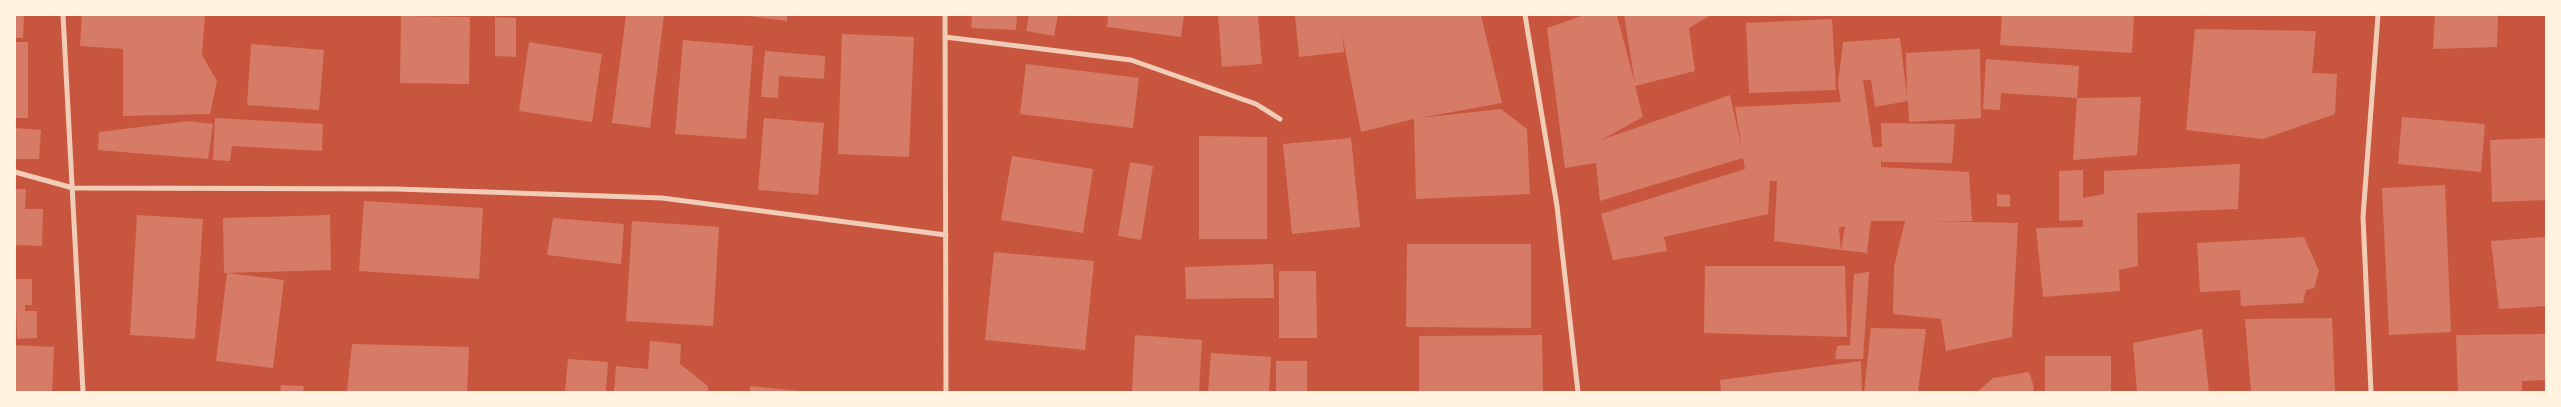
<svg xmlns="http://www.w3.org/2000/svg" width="2561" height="407" font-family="Ubuntu,sans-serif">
	<rect width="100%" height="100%" fill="#c8553d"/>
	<g fill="#d67c66">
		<polygon points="15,15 24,15 23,38 15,38"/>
		<polygon points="82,15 205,15 202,55 217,81 210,114 123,116 123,49 80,46"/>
		<polygon points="626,15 664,15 650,128 612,123"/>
		<polygon points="742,15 787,15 787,21"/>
		<polygon points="972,15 1017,15 1016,30 971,28"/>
		<polygon points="1029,15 1058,15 1054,36 1026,31"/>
		<polygon points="1108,15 1184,15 1181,37 1107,27"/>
		<polygon points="1218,15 1258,15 1262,64 1222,67"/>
		<polygon points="1295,15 1481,15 1502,103 1419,118 1501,109 1527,129 1530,194 1416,199 1414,119 1361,132 1342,34 1344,52 1299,57"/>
		<polygon points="1584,15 1617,15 1635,84 1624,15 1711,15 1689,28 1695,71 1635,86 1643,117 1601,140 1730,95 1742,149 1735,107 1841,102 1838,83 1843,42 1900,38 1907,97 1906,53 1980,49 1981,118 1909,122 1908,101 1875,107 1871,80 1863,80 1873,147 1882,147 1881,123 1955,124 1952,163 1882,162 1881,157 1881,167 1969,172 1972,221 1931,221 2018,223 2012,337 1946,351 1941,319 1893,314 1894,267 1905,221 1871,221 1867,253 1841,250 1845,226 1839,228 1841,250 1774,241 1777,181 1770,181 1768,214 1664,237 1667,251 1613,260 1601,214 1745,169 1743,158 1600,201 1596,163 1565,168 1547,28"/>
		<polygon points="2002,15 2134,15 2132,53 2000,45"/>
		<polygon points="2435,15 2498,15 2497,47 2433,49"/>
		<polygon points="401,16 470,17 469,84 400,83"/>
		<polygon points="495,17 516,18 516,57 495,56"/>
		<polygon points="1832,19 1836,90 1749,93 1746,23"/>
		<polygon points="2195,29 2316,31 2312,73 2337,74 2335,114 2263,139 2186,130"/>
		<polygon points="842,34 914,37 909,157 838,154"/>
		<polygon points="683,40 753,46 746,139 675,134"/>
		<rect x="15" y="42" width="13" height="76"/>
		<polygon points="529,42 602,54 592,122 519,111"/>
		<polygon points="251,44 324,50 319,110 247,105"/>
		<polygon points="765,51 825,56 824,79 779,76 778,98 761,97"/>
		<polygon points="1986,59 2079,66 2077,98 2001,93 2000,110 1983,109"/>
		<polygon points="1026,64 1139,78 1133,128 1020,114"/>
		<polygon points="2141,97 2137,155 2073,160 2077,98"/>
		<polygon points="2402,117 2485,124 2481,172 2398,164"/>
		<polygon points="215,118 323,124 322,151 232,146 230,161 213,160"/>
		<polygon points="764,118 824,123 818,195 758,190"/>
		<polygon points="189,121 213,124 208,159 98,150 99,132"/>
		<polygon points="15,128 41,130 39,159 15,159"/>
		<polygon points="1199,136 1267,137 1267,239 1199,239"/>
		<polygon points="1351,138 1360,227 1292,234 1283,144"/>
		<polygon points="2545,138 2546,200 2492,202 2490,140"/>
		<polygon points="1012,156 1093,169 1083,233 1001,220"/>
		<polygon points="1130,162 1153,166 1141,240 1118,236"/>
		<polygon points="2240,164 2238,209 2137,213 2138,266 2119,270 2120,291 2043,297 2036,228 2083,227 2083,220 2059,221 2059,171 2083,170 2083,198 2104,194 2104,171"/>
		<polygon points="2445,185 2451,332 2389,335 2382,188"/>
		<polygon points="15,189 26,189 25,209 43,209 42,246 15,245"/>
		<polygon points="1997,194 2010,195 2010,207 1997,206"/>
		<polygon points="364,201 483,208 479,279 359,271"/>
		<polygon points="137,215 203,219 195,339 130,335"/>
		<polygon points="330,215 331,270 224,273 223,218"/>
		<polygon points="553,218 624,224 621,264 547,255"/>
		<polygon points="632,221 719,227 713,326 626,321"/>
		<polygon points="2304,237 2319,271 2314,288 2306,290 2303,303 2241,306 2240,290 2200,292 2197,243"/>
		<polygon points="2546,237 2546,306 2499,309 2491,241"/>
		<polygon points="1407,244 1531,244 1531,328 1406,327"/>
		<polygon points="994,252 1094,261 1085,350 985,340"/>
		<polygon points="1273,264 1274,298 1186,299 1185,267"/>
		<polygon points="1705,266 1845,266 1847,337 1704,333"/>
		<polygon points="1279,271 1316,271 1317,338 1279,338"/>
		<polygon points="1869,272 1863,359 1835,359 1837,346 1850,345 1854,274"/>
		<polygon points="227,273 284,280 273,368 216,361"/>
		<polygon points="15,279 32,279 32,305 25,305 25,311 37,311 37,338 17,339"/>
		<polygon points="2332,318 2335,392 2251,392 2245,319"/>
		<polygon points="1871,328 1926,329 1918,392 1864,392"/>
		<polygon points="2202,329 2209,392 2137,392 2133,343"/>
		<polygon points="2546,334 2546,380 2522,381 2522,392 2458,392 2456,335"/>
		<polygon points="1135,335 1202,340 1199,392 1132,392"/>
		<polygon points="1542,335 1543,392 1419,392 1419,336"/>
		<polygon points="650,341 681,344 680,364 708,386 708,392 614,392 616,366 648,369"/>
		<polygon points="352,344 469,347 467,392 347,392"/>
		<polygon points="15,345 54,347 52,392 15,392"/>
		<polygon points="1211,353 1271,357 1269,392 1208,392"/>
		<rect x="2045" y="356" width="66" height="36"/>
		<polygon points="568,359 608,362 606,392 565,392"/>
		<rect x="1276" y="361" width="31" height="31"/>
		<polygon points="1861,361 1862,392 1721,392 1720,380"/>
		<polygon points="2029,372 2034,387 2033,392 1977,392 1993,378"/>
		<polygon points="281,385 304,386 303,392 280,392"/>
		<polygon points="750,386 801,391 801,392 750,392"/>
	</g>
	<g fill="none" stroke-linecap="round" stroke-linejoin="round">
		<g stroke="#f1ccb7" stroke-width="5">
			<polyline points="63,15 83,392"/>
			<polyline points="945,15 946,392"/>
			<polyline points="1525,15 1557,206 1578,392"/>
			<polyline points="945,37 1131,60 1256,104 1280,119"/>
			<polyline points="15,172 73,188 396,189 662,198 946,235"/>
			<polyline points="2371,392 2363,217 2378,15"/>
		</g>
	</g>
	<rect width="2561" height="407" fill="none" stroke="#fff3e0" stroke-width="32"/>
</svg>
